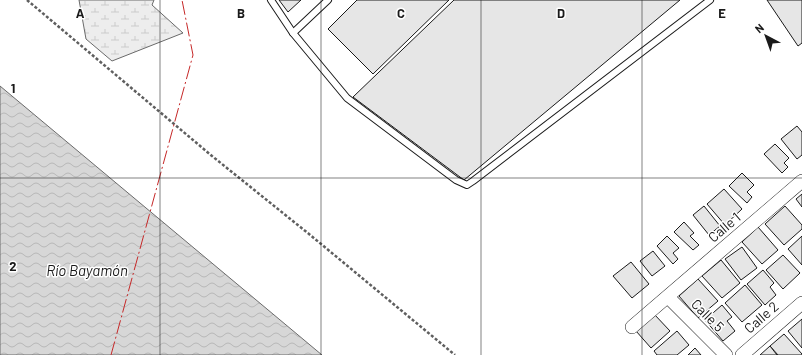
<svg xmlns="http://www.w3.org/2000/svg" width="802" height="355" font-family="Barlow,sans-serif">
	<defs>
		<pattern id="wetland-marsh" width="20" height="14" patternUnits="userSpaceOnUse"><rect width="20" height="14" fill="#ededed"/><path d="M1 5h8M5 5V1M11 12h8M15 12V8" fill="none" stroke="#cbcbcb"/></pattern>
		<pattern id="water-waves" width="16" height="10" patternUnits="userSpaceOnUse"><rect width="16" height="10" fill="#d7d7d7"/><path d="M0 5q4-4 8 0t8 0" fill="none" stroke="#b8b8b8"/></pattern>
	</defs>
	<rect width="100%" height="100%" fill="#fff"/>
	<polygon fill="url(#wetland-marsh)" stroke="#6a6a6a" points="79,0 154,0 152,5 183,33 112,61 86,39"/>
	<polygon fill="url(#water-waves)" stroke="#6a6a6a" points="0,86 322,355 0,355"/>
	<g fill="#e6e6e6" stroke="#1a1a1a">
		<polygon points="279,0 301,0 288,12"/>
		<polygon points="357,0 449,0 373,74 328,29"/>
		<polygon points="454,0 680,0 464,180 353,97"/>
		<polygon points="767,0 802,0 802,43 798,46"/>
		<polygon points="797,126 802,132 802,155 797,159 781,139"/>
		<polygon points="775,144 789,158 784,163 788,167 782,173 764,154"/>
		<polygon points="742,173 754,185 747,192 752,197 747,203 729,186"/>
		<polygon points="724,189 742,209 725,225 707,204"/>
		<polygon points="802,194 802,207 796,199"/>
		<polygon points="704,206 720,226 709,235 693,215"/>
		<polygon points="785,206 802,225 802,229 784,245 765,224"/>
		<polygon points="684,222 694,233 690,236 699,245 693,250 674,232"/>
		<polygon points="758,227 778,250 762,264 742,242"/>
		<polygon points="667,236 679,248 673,253 678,259 673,264 657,246"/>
		<polygon points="802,236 802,265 788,249"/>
		<polygon points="742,247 757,268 741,280 725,259"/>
		<polygon points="653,251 665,266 652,276 640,261"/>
		<polygon points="783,255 800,273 783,289 766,270"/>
		<polygon points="721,260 740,283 722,298 702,276"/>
		<polygon points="631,262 649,284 632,298 613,276"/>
		<polygon points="763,270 774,283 770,287 776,295 765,305 747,284"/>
		<polygon points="698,279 718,301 698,318 679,296"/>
		<polygon points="745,285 762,305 742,322 725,303"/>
		<polygon points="722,305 732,317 727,321 735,331 723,341 705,320"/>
		<polygon points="654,314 670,331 651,348 636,331"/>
		<polygon points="802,319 802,348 788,331"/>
		<polygon points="677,331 689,345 677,355 657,355 654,351"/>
		<polygon points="784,334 802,354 802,355 778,355 770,346"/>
		<polygon points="770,346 777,355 760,355"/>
		<polygon points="695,348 701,355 688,355"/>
	</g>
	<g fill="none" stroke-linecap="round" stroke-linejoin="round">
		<g stroke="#1a1a1a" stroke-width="8">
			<g id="lane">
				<polyline points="271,0 293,33 347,98 456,180 467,185 473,181 710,0"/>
				<polyline points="293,33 328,0"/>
			</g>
		</g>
		<g stroke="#1a1a1a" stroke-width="14">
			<g id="street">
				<polyline points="668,297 726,355"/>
				<polyline points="632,327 802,181"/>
				<polyline points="742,355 802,303"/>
			</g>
		</g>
		<polyline stroke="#5f5f5f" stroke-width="2.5" stroke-dasharray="3 2" stroke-linecap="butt" points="27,0 212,156 309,234 455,355"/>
		<use href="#lane" stroke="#fff" stroke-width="6"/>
		<use href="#street" stroke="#fff" stroke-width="13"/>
		<polyline stroke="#c62828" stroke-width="1" stroke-dasharray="14 3 2 3" stroke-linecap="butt" points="111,355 193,55 182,0"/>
	</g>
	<path fill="none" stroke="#1a1a1a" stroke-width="1" stroke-opacity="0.55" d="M160,0v355M321,0v355M481,0v355M642,0v355M0,178h802"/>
	<g text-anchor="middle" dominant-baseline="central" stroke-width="3" stroke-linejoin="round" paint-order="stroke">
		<g font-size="14" fill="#1a1a1a" stroke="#fff">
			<text transform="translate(724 227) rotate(-41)">Calle 1</text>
			<text transform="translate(708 315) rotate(45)">Calle 5</text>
			<text transform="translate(761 317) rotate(-41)">Calle 2</text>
		</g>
		<g font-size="15" font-style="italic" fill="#1a1a1a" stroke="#fff">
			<text x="87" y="270">Río Bayamón</text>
		</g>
	</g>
	<g font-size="13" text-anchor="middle" font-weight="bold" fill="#1a1a1a" stroke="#fff" stroke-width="3" stroke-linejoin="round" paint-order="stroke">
		<text x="80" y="18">A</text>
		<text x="241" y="18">B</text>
		<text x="401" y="18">C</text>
		<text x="561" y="18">D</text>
		<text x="722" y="18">E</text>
		<text x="13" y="93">1</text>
		<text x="13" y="271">2</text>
	</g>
	<g transform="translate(766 36) rotate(319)" stroke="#ffffff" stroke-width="3" paint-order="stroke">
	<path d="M0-3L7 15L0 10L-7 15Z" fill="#1a1a1a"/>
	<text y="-6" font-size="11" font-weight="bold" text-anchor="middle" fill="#1a1a1a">N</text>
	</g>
</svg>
